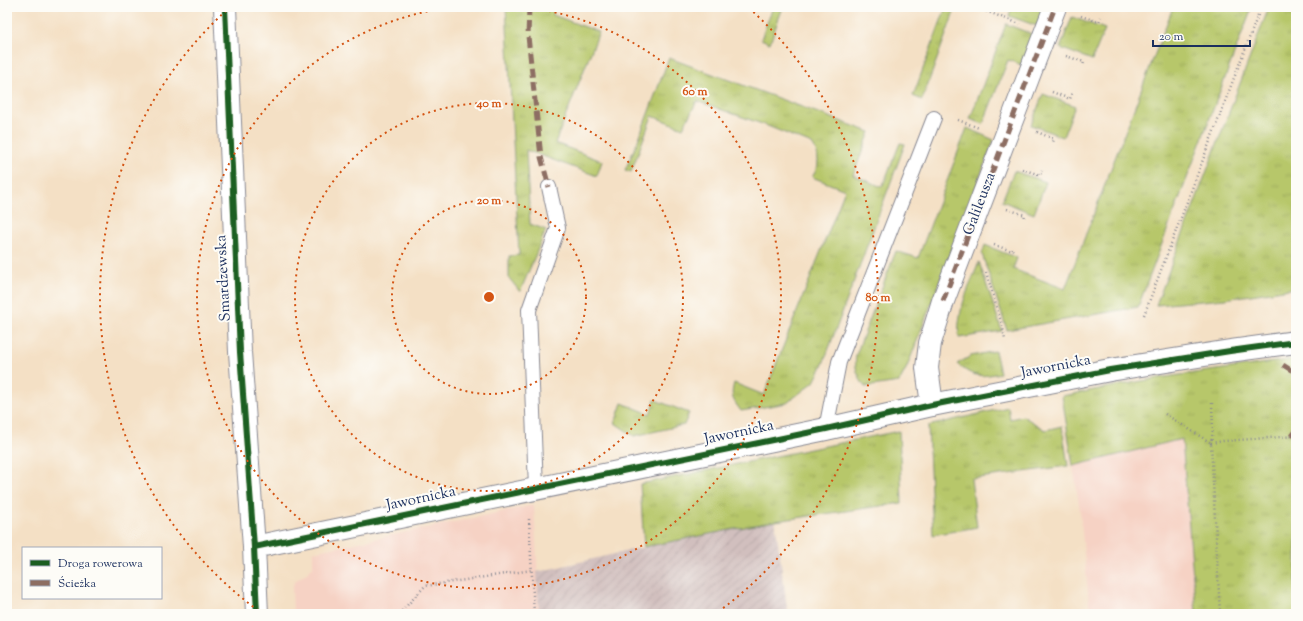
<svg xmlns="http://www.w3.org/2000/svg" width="1303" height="621" font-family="'Sorts Mill Goudy',serif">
	<defs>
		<pattern id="industrial-furrows" width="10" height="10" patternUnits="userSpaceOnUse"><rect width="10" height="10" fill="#d1bfbe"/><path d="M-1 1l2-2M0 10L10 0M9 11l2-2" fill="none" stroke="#b3a4a6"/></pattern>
		<pattern id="grass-tufts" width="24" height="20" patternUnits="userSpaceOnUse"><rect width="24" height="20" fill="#b7c76a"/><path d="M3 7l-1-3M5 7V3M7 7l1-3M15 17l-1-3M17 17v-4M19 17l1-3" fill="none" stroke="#9dab5e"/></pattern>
	</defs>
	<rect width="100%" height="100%" fill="#fdfcf7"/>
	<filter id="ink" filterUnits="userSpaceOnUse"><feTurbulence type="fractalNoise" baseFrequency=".025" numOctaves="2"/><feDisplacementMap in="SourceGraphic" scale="8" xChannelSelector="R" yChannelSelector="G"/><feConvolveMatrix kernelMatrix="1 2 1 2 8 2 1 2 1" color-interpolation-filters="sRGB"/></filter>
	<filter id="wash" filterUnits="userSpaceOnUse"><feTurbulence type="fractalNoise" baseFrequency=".012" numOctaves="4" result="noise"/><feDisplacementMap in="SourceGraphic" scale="16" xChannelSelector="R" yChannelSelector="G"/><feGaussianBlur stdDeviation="0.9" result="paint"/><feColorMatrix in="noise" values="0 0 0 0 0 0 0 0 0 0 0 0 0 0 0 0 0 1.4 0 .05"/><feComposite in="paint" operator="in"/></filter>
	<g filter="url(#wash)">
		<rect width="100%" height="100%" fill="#f4e0c5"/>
		<g fill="#f6d2c4">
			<polygon points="1182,438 1196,614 1090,614 1080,511 1073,466"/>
			<polygon points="534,505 540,614 293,614 292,588 295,581 307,573 313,567 313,552"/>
		</g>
		<polygon fill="url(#industrial-furrows)" points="775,521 788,614 539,614 537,572 636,549"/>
		<g fill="url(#grass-tufts)" stroke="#697b64">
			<polygon points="506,7 554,7 553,15 599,32 555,143 602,161 597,176 526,150 530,224 546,230 520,292 509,278 509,256 519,255"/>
			<polygon points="773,7 783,7 770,43 761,39"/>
			<polygon points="946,7 956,7 922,100 913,96"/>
			<polygon points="1012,7 1044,7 1037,26 1009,16"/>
			<polygon points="1173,7 1252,7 1138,307 1007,330 982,254 985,245 1017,258 1013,269 1065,289"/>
			<polygon points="1269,7 1296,7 1296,288 1225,299 1156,305"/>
			<polygon points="1072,17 1105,29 1092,60 1060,48"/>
			<polygon points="1006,24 1034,35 1022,65 1008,60 983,124 970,119"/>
			<path d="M669,58l201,74 -17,43 29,12 18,-44 5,1 -82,220 -9,18 -27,21 -46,8c-8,-11 -11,-14 -7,-28l30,12 81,-205 -33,-13c8,-11 8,-22 0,-33l-47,-19 -68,-24 -14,27 -31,-12 -21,56 -6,-2 12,-27z"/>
			<polygon points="1043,94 1075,106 1063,137 1031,125"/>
			<path d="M967,128l27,12 -87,227 -8,15 -34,5c-7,-10 -11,-20 -9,-32l40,-104 22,7z"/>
			<polygon points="1014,171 1046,182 1034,214 1002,201"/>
			<path d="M979,262l23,69 -43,7c-3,-27 11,-52 20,-76z"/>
			<path d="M995,351l5,22c-20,4 -26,5 -43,-9l14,-8z"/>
			<polygon points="1296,359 1296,614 1196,614 1182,439 1073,466 1062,396 1158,378"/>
			<polygon points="655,400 689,413 684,425 634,436 615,423 622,403 650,414"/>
			<polygon points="1008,407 1010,419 1023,416 1045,430 1062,426 1068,466 971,479 977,527 933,535 928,426"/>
			<polygon points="899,431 902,503 775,521 644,547 640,484"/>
		</g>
	</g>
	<g filter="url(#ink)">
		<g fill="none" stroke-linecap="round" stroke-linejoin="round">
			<g stroke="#888892" stroke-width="16">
				<g id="service">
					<polyline points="826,429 839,362 934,118"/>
					<polyline points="536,488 529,310 558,228 549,187"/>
				</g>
			</g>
			<g stroke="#888892" stroke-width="24">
				<g id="minor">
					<polyline points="225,7 240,352 254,547 257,614"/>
					<polyline points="932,405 927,368 930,343 943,301 1055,7"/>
					<polyline points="254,547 826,429 932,405 1110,370 1230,351 1296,342"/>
				</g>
			</g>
			<g stroke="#888892" stroke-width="2.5" stroke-dasharray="1 3" stroke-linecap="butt">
				<polyline points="975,7 1020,24"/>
				<polyline points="1081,16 1099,22 1101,17"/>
				<polyline points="1066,56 1084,62 1083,66"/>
				<polyline points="1052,92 1070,99 1072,93"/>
				<polyline points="958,120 979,128"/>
				<polyline points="1037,132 1054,139 1053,142"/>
				<polyline points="1022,169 1040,175 1042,170"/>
				<polyline points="1007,209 1025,215 1024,219"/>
				<polyline points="994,245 1012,251 1014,247"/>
				<polyline points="986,272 1003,328 1005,340"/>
				<polyline points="1144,315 1261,7"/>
				<polyline points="1212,403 1213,429 1211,443 1223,441 1296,436"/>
				<polyline points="1165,414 1211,443 1220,614"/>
				<polyline points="529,519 534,614"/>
				<polyline points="399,614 425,586 532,570"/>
			</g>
			<use href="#service" stroke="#fff" stroke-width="14"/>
			<use href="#minor" stroke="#fff" stroke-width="22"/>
			<g stroke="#8d6e63" stroke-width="5" stroke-dasharray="10 5" stroke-linecap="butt">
				<polyline points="529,7 528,36 541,157 549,187"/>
				<polyline points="943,301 1055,7"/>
				<polyline points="1283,365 1291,370 1296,370"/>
				<polyline points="1292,436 1296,431"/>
			</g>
			<g stroke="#fdfcf7" stroke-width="8">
				<g id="cycleway">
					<polyline points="225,7 240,352 254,547 257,614"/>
					<polyline points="254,547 826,429 932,405 1110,370 1230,351 1296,342"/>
				</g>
			</g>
			<use href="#cycleway" stroke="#1b5e20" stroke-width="6"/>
		</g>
	</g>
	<g fill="none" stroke="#d45514" stroke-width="2" stroke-dasharray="2 4">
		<circle cx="489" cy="297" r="97"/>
		<circle cx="489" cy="297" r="194"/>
		<path d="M525 7A292 292 0 1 1 453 7"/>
		<path d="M263 614A389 389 0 0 1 229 8M749 8A389 389 0 0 1 715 614"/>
	</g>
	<g text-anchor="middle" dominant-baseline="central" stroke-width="4" stroke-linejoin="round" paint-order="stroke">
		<g font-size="15" fill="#1b2f5e" stroke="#fdfcf7">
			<text transform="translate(980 204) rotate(-69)">Galileusza</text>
			<text transform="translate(224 278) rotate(-93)">Smardzewska</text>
			<text transform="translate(1056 367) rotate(-11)">Jawornicka</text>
			<text transform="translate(739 433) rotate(-12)">Jawornicka</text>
			<text transform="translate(421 499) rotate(-12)">Jawornicka</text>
		</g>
	</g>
	<circle cx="489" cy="297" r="6" fill="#d45514" stroke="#fdfcf7" stroke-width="2"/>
	<g font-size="12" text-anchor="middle" font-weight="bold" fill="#d45514" stroke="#fdfcf7" stroke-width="4" stroke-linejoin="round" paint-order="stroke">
		<text x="695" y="95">60 m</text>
		<text x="489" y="107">40 m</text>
		<text x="489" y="204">20 m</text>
		<text x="878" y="301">80 m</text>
	</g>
	<rect width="1303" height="621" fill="none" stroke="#fdfcf7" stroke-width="24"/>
	<rect x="22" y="547" width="140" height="52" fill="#fdfcf7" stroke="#a3aaba"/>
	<rect x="30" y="560" width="20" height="6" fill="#1b5e20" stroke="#a3aaba"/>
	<text x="58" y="567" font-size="12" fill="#1b2f5e">Droga rowerowa</text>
	<rect x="30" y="580" width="20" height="6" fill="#8d6e63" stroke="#a3aaba"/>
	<text x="58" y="587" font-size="12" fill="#1b2f5e">Ścieżka</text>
	<path d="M1153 40v6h97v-6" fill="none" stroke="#1b2f5e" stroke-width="2"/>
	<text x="1159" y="40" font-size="12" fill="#1b2f5e" stroke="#fdfcf7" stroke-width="3" paint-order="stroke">20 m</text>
</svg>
